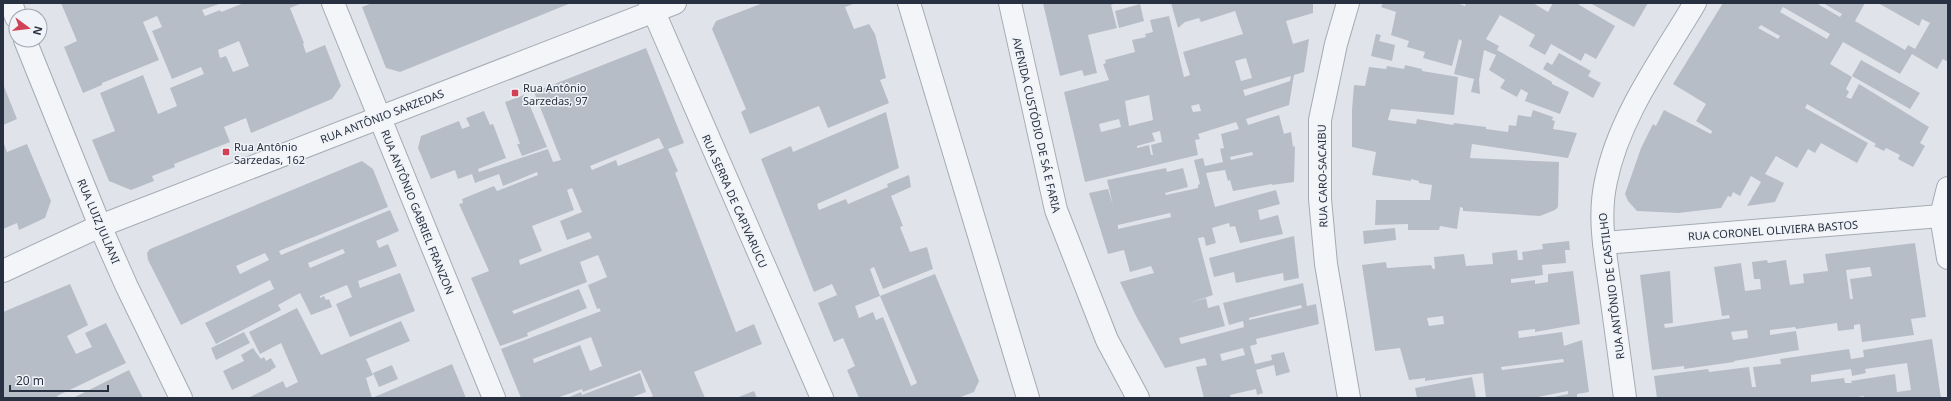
<svg xmlns="http://www.w3.org/2000/svg" width="1951" height="401" font-family="'Noto Sans',sans-serif">
	<rect width="100%" height="100%" fill="#e0e4ea"/>
	<g fill="#b7bdc7" fill-rule="evenodd">
		<path d="M61,3h161l-20,7 3,6 15,-6 1,2 23,-9h58l-12,5 14,35 -1,1 3,9 19,-8 16,41 -9,13 -81,34 -5,-15 -22,9 6,15 -56,22 1,3 -23,9 2,5 -23,9 -22,-9 -17,-41 23,-9 -15,-38 43,-18 15,39 19,-8 -7,-18 34,-14 -3,-7 -29,12 -20,-48 10,-4 -5,-11 -14,6 16,38 -57,23v2l-19,8 -19,-46 13,-6zM239,41l10,25 -16,6 -7,-16 -6,2 -2,-8z"/>
		<polygon points="372,3 571,3 400,72 386,68 362,7"/>
		<polygon points="763,3 856,3 845,7 854,29 869,24 875,34 886,78 880,80 889,103 828,128 819,106 750,134 741,112 746,109 712,29 716,21"/>
		<polygon points="1043,3 1116,3 1111,5 1117,28 1088,35 1097,73 1084,76 1082,70 1060,76"/>
		<path d="M1171,3h142v10l-27,8 7,23 16,-5 -5,33 -10,3 -5,30 -43,14 2,6 31,-10 5,19 7,-2 2,15 2,-1 -1,36 -22,3v-1l-39,7 -3,-11 -2,1 -3,-11 -19,3 9,34 61,-17 4,14 -22,6 2,10 18,-5 5,19 -43,9 -5,-17 -5,1 -1,-4 -17,5 4,15 -10,3 -2,-9 -6,1 15,57 -24,8 17,-5 2,10 11,-3 6,21 -46,12 2,6 63,-17 -1,-6 -14,4 -6,-22 80,-20 4,23 9,-2 3,20 -63,15 1,5 -7,2 5,18 17,-4 -1,-5 13,-3 6,20 -14,4 -2,-11 -18,5 7,23 -6,2 -1,-6 -26,6 1,3h-27l-8,-31 11,-2 -2,-7 -40,10 -29,-52 -16,-34 34,-9 -3,-7 -21,6 -6,-22 -16,4 -19,-61 19,-4 5,16 -6,-25 59,-12 1,4 16,-4 5,19 -23,6 1,2 32,-7v-3l2,-1 -6,-24 9,-2 2,8 18,-4 -3,-13 4,-1 -3,-14 18,-5 -3,-7 -38,12 2,5 -5,1 3,15 -113,27 -21,-90 45,-12 -6,-16 3,-1 -1,-3 30,-8 -3,-12 14,-3 -1,-3 8,-2 -3,-12 19,-4 15,61 6,-2 -7,-23 60,-18 -8,-23 -34,11 -2,-4 -14,4 -7,6zM1246,58l6,20 -11,3 -6,-20zM1291,76l-1,5 -45,15 -2,-6zM1149,95l4,25 -24,6 -4,-25zM1199,104l2,7 -8,1 -2,-6zM1119,119l2,8 -20,5 -2,-8zM1160,131l2,11 -11,3 2,10h-2l-2,-10 -12,3v-2l18,-5 -3,-8zM1252,152l1,3 -22,5 -1,-3zM1170,213l1,4 -53,12v-4zM1301,305l1,3 -53,12v-2zM1243,348l2,7 -23,6 -2,-7z"/>
		<polygon points="1383,3 1457,3 1465,6 1466,3 1533,3 1548,12 1553,3 1576,3 1615,26 1596,59 1585,53 1581,61 1551,44 1545,55 1529,46 1535,35 1500,15 1486,39 1499,46 1497,50 1552,82 1552,84 1569,92 1560,114 1525,101 1528,93 1521,89 1517,97 1500,88 1505,80 1489,70 1496,55 1484,50 1479,80 1480,94 1471,92 1474,79 1454,74 1462,41 1459,39 1452,66 1423,58 1425,52 1407,47 1409,41 1391,35 1396,12 1381,7"/>
		<polygon points="1590,3 1648,3 1634,27"/>
		<path d="M1723,3h93l24,14 2,-3 -19,-11h42l-10,18 50,29 3,-5 7,4 15,-26 -8,-4 -3,7 -41,-23h70v59l-5,-3 -6,10 -25,-15 -12,20 -57,-32 -13,22 22,13 -6,12 3,3 -3,5 5,2 8,-15 70,43 -9,16 5,3 -12,21 -15,-8 2,-4 -14,-7 -2,3 -10,-5 2,-2 -69,-40 -2,4 63,35 -11,20 -36,-20 -6,10 -7,-4 -11,19 -21,-12 -11,18 19,9 -9,19 -28,4 14,-24 -10,-6 -11,20 -7,-4 -2,5 -3,-1 -7,12 -43,5 -41,-2 -9,-10 -3,-7 16,-46 12,-24 3,2 8,-16 47,24 1,-3 -16,-10 10,-17 -33,-20zM1783,7l47,27 -3,5 -47,-27zM1761,25l19,11 -2,3 -20,-11z"/>
		<polygon points="1140,4 1144,21 1119,28 1115,11"/>
		<polygon points="1376,34 1381,35 1379,41 1395,45 1392,61 1371,56"/>
		<path d="M646,48l38,95 -16,6 10,22 -3,2 61,159 18,-8 8,20 -68,28 11,26h-57l5,-2 -12,-26 -58,22 -1,-3 -25,9h-36l-20,-49 100,-38 -2,-3 -2,1 -9,-24 19,-8 -9,-22 -18,7 7,20 -75,29 2,3 65,-25 8,19 -60,25 1,3 -28,10 -29,-68 18,-7 -30,-67 4,-1 -1,-4 32,-13 3,5 41,-16 -1,-3 -34,14 -4,-12 -24,9 -3,-9 -14,5 -3,-9 -24,9 -13,-31 3,-12 38,-15 3,8 8,-3 -4,-8 18,-7 6,14 3,-1 13,34 -28,11 1,3 69,-23 5,13 8,-2 -27,-68zM659,138l5,10 -46,18 -2,-6 -24,10 -2,-4zM572,188l10,24 -22,9 7,19 22,-8 3,6 -72,27 -1,-5 23,-9 -10,-25 42,-16 -7,-20zM591,337l11,29 -12,5 -10,-26 -46,18 -1,-4z"/>
		<polygon points="1559,53 1591,71 1588,76 1601,83 1593,98 1543,69 1547,62 1552,65"/>
		<polygon points="1861,60 1920,93 1910,109 1852,76"/>
		<polygon points="1405,65 1422,69 1422,71 1458,77 1454,115 1391,109 1388,120 1416,124 1417,119 1453,125 1454,123 1486,127 1486,129 1508,132 1509,125 1516,126 1518,115 1531,117 1533,110 1553,117 1552,120 1555,121 1553,129 1577,133 1568,158 1472,144 1470,158 1559,162 1558,207 1555,210 1540,216 1463,211 1463,208 1460,207 1457,229 1440,226 1439,230 1408,230 1408,224 1375,225 1376,200 1430,200 1432,185 1419,183 1419,181 1411,179 1411,181 1372,175 1376,152 1352,147 1352,110 1354,85 1365,86 1369,67 1386,69 1387,66 1404,69"/>
		<polygon points="3,84 17,119 3,125"/>
		<polygon points="524,95 528,107 530,106 547,147 522,156 517,144 520,144 505,102"/>
		<polygon points="886,112 899,168 817,204 819,210 846,199 848,204 888,187 887,184 909,175 911,187 891,196 903,226 900,227 910,252 927,247 933,269 883,289 874,267 870,269 880,296 855,306 859,318 873,312 876,320 883,317 911,386 917,383 880,296 935,274 979,381 974,392 958,398 859,398 847,370 855,366 843,338 834,342 818,303 837,295 832,284 814,292 761,159 791,146 793,152"/>
		<polygon points="3,141 7,152 27,144 51,201 45,218 19,230 17,223 3,229"/>
		<path d="M362,161l11,8 15,38 -109,44 2,4 109,-45 9,21 -23,10 3,7 9,-4 9,22 -39,15 2,7 40,-15 15,38 -65,26 -14,-33 16,-7 -5,-12 -27,11v2l4,-2 2,4 3,-1 3,8 -21,8 -11,-22 -22,12 3,5 -65,34 -11,-21 69,-34 -4,-9 -89,45 -33,-65 -1,-7 3,-4zM343,249l2,4 -35,15 -2,-5zM265,253l4,7 -29,14 -4,-8z"/>
		<polygon points="1395,228 1396,240 1364,244 1363,231"/>
		<polygon points="1294,236 1299,278 1284,281 1283,273 1236,283 1234,272 1214,277 1209,258"/>
		<path d="M1569,241l1,9h-5l1,13 -24,2 1,10 -32,4v4l24,-3v4l13,-2v-8l25,-3 7,53 -45,8v-3l-17,2 1,7 43,-6 2,14 18,-6 7,52 -12,2v4h-28l19,-4v-3l-35,7h-47l-3,-25 -58,8v-3l-16,2 -9,-32 -25,3 -13,-86 24,-3 1,6 44,-3 2,4h2l-1,-12 30,-3 2,12 27,-2 -1,-11 25,-3 1,10h5l-1,-8 21,-3 -1,-5zM1443,316l1,8 -15,2 -2,-8zM1563,359l1,3 -62,8 -1,-3z"/>
		<path d="M1915,243l11,74 -15,2 3,16 -52,7 -2,-18 -6,1v4l-16,2 -1,-8 -41,6 -1,-2 -25,3v5l26,-4 3,19 -65,11v1l-50,7v-3l-32,4 -12,-95 30,-4 3,52 -9,1 1,4 65,-10 -1,-3 -7,1 -8,-49 27,-4 4,28 16,-2 -1,-10h-6l-2,-17 15,-2 1,3 18,-3 4,25 14,-2 -1,-9 25,-3 -3,-17zM1870,267l2,9 -22,3 3,20h-3l-4,-29zM1747,330l1,8 -15,2 -2,-8z"/>
		<polygon points="70,284 88,325 67,336 76,354 92,347 85,333 106,323 126,363 57,396 58,398 3,398 3,312"/>
		<polygon points="297,308 321,355 401,321 410,341 366,359 373,375 366,378 372,398 452,364 466,398 248,398 283,381 286,388 298,382 281,343 260,354 249,332"/>
		<polygon points="244,332 250,343 216,360 211,348"/>
		<path d="M1932,339l9,59h-77v-2l-12,2h-195l-3,-22 54,-7 1,3 40,-5 3,20h4l-3,-20 28,-3 -1,-5 69,-10 2,10 13,-2 -1,-7zM1907,363l4,27 -14,2 -2,-18 -44,7 1,2h-7l-1,-5 -33,4v-7l40,-6 1,7 14,-3 -1,-4z"/>
		<polygon points="253,348 261,359 264,357 266,361 271,358 276,367 271,370 271,371 232,390 223,371 244,361 241,355"/>
		<polygon points="392,365 398,379 379,387 373,373"/>
		<polygon points="129,370 143,398 73,398"/>
		<polygon points="640,373 646,392 630,398 567,398 581,392 582,395"/>
		<polygon points="1472,377 1476,398 1417,398 1415,388"/>
		<polygon points="754,391 757,398 736,398"/>
	</g>
	<g fill="none" stroke-linecap="round" stroke-linejoin="round">
		<g stroke="#a5abb4" stroke-width="24">
			<g id="minor">
				<polyline points="333,3 494,398"/>
				<polyline points="650,3 822,398"/>
				<polyline points="1348,3 1336,44 1320,120 1320,199 1326,264 1349,398"/>
				<polyline points="1948,188 1941,216 1948,258"/>
				<polyline points="1604,243 1941,216"/>
				<polyline points="3,271 100,226 675,3"/>
				<path d="M1625,398c-5,-37 -10,-74 -15,-111 -5,-35 -12,-71 -4,-106 13,-65 56,-122 89,-178"/>
			</g>
		</g>
		<g stroke="#a5abb4" stroke-width="24">
			<g id="tertiary">
				<polyline points="11,3 16,17"/>
				<polyline points="909,3 1028,398"/>
				<polyline points="1010,3 1056,210 1107,340 1138,398"/>
				<polyline points="25,40 100,226 127,287 181,398"/>
			</g>
		</g>
		<use href="#minor" stroke="#f3f5f8" stroke-width="22"/>
		<use href="#tertiary" stroke="#f3f5f8" stroke-width="22"/>
	</g>
	<g fill="#d24256" stroke="#f0f3f7" stroke-width="1.5">
		<rect x="511" y="89" width="8" height="8" rx="2"/>
		<rect x="222" y="148" width="8" height="8" rx="2"/>
	</g>
	<g text-anchor="middle" dominant-baseline="central" stroke-width="3" stroke-linejoin="round" paint-order="stroke">
		<g font-size="11" fill="#283142" stroke="#f0f3f7" text-anchor="start">
			<text x="523" y="87">Rua Antônio<tspan x="523" dy="13">Sarzedas, 97</tspan></text>
			<text x="234" y="146">Rua Antônio<tspan x="234" dy="13">Sarzedas, 162</tspan></text>
		</g>
		<g font-size="11" fill="#283142" stroke="#f0f3f7">
			<text transform="translate(382 116) rotate(-21)">RUA ANTÔNIO SARZEDAS</text>
			<text transform="translate(1037 125) rotate(77)">AVENIDA CUSTÓDIO DE SÁ E FARIA</text>
			<text transform="translate(1322 176) rotate(-91)">RUA CARO-SACAIBU</text>
			<text transform="translate(735 201) rotate(66)">RUA SERRA DE CAPIVARUCU</text>
			<text transform="translate(418 212) rotate(68)">RUA ANTÔNIO GABRIEL FRANZON</text>
			<text transform="translate(99 221) rotate(67)">RUA LUIZ JULIANI</text>
			<text transform="translate(1773 230) rotate(-4)">RUA CORONEL OLIVIERA BASTOS</text>
			<text transform="translate(1611 286) rotate(-97)">RUA ANTÔNIO DE CASTILHO</text>
		</g>
	</g>
	<rect width="1951" height="401" fill="none" stroke="#283142" stroke-width="8"/>
	<g transform="translate(28 28) rotate(105)"><circle r="19" fill="#f0f3f7" stroke="#a0a5af"/>
	<path d="M0-3L7 15L0 10L-7 15Z" fill="#d24256"/>
	<text y="-6" font-size="11" font-weight="bold" text-anchor="middle" fill="#283142">N</text>
	</g>
	<path d="M10 385v6h98v-6" fill="none" stroke="#283142" stroke-width="2"/>
	<text x="16" y="385" font-size="12" fill="#283142" stroke="#f0f3f7" stroke-width="3" paint-order="stroke">20 m</text>
</svg>
